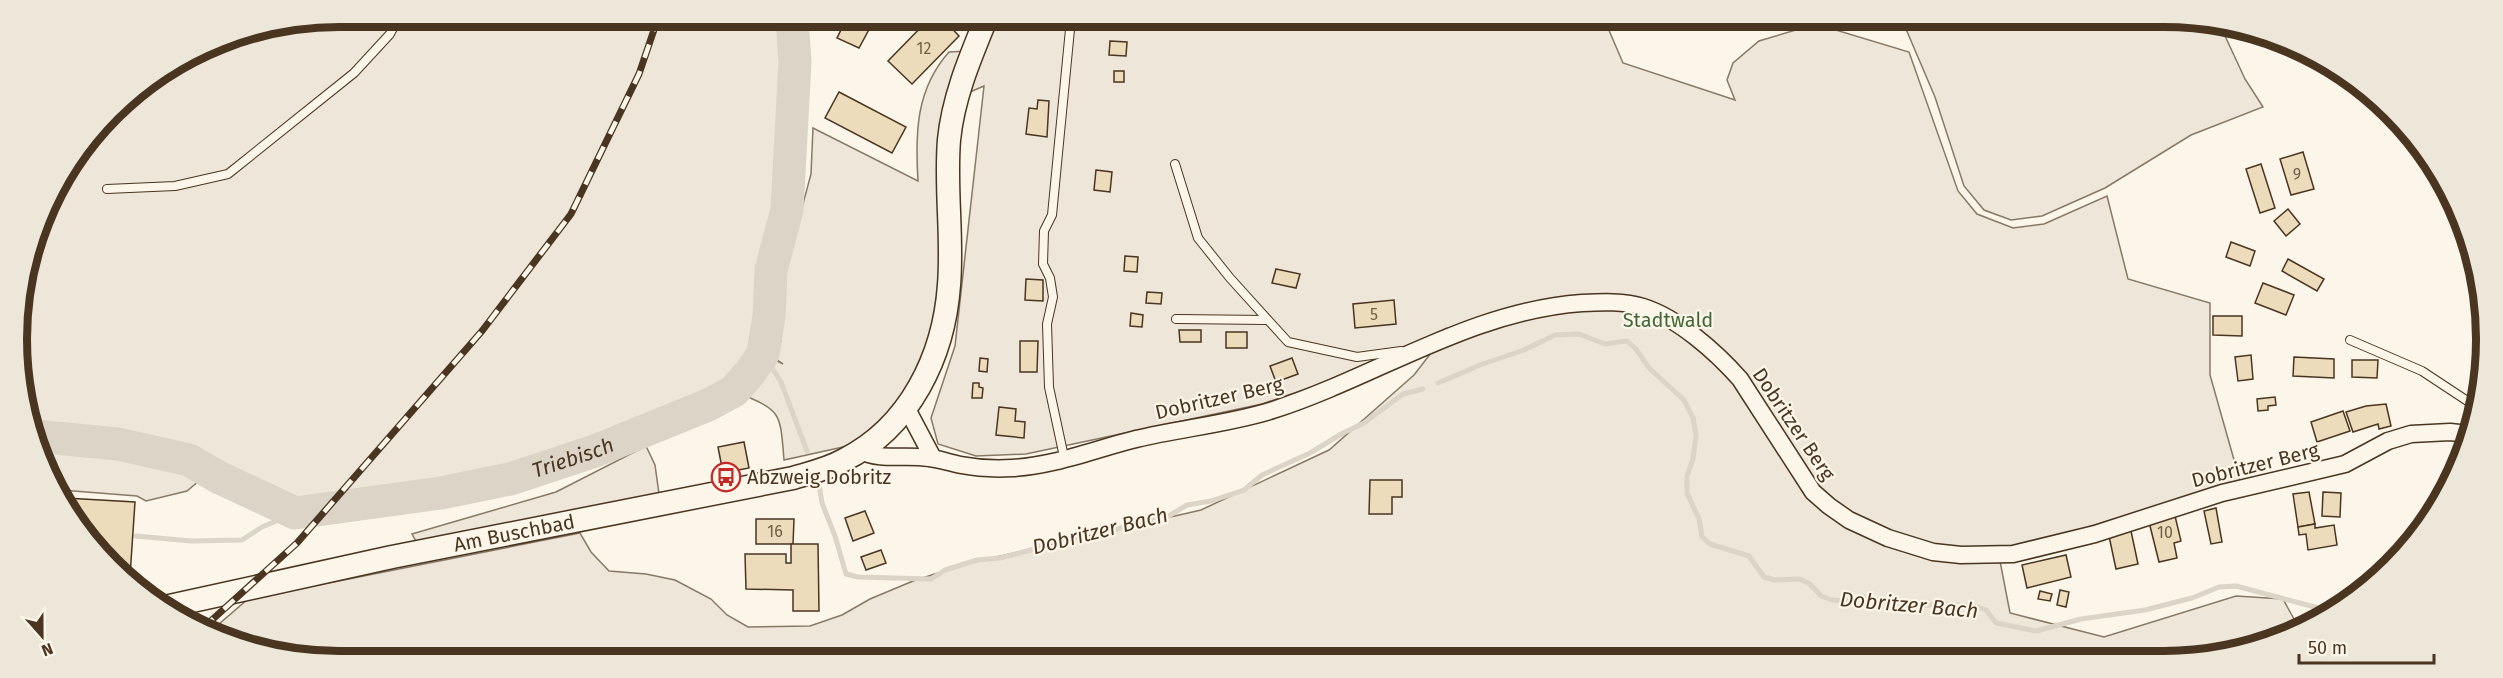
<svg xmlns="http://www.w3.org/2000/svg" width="2503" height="678" font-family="'Fira Sans',sans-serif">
	<rect width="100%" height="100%" fill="#fbf6e9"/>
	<g fill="#ede6d9" stroke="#887966" stroke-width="1.5">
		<path d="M339,17l453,1 3,44 -8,148 -16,60 -2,46 -6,37 20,11 -7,-5 5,-19 -3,-18 6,-47 27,-101 2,-46 105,53c-3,-48 -2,-92 31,-129l18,-1 -26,239 -13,61 -34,57 -42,37 -68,15c-4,-51 -3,-49 -50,-69l-26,14 -113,46 -85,28 -69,14 -146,20 -77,-36 -11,-3 -20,17 -41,10 -9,-5 -76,-6 -33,-67 -11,-105 33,-122 76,-99 90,-56z"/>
		<polygon points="959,19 1605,21 1623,63 1735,100 1727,80 1733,63 1759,41 1816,24 1909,52 1958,191 1977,214 2013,228 2044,224 2107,196 2128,279 2210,303 2210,375 2240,481 2032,544 1999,556 2010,613 2104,637 2236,596 2283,599 2300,630 2206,659 276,655 211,631 248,599 580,533 591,552 609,571 646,574 675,580 711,599 727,615 748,627 810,626 842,615 870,599 913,581 966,564 1201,510 1329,450 1414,375 1448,331 1447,328 1315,386 1262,404 1026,454 976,456 938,444 931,418 955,346 984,86 956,98 977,41"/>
		<polygon points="1903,22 2219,23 2245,79 2263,107 2191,135 2105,188 2042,216 2011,220 1984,210 1964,186 1935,97"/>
		<polygon points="646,446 655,465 659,494 418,545 412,534 556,492"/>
	</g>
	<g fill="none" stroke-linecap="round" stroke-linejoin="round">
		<g stroke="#dcd4c6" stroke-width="5">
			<polyline points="763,354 781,382 807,451"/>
			<polyline points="1438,383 1480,365 1524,350 1555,335 1579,334 1605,344 1627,341 1636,349 1649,368 1684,400 1693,418 1696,435 1693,459 1687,476 1687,493 1699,519 1702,537 1710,544 1749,556 1764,577 1775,580 1799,579 1810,584 1821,596 1832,600 1844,601 1861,597 1884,601 1899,608 1940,604 1975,606 1986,610 1996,623 2036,631 2081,619 2145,610 2192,598 2219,587 2236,586 2330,611"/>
			<polyline points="819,484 822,503 835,536 846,574 858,577 931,579 945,570 977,560 1000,558 1031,550 1052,541 1069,542 1089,530 1105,534 1137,521 1167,517 1187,505 1211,501 1244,490 1262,475 1310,453 1343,433 1364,423 1403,394 1423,389"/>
			<polyline points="136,536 191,541 242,540 262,527 295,513"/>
		</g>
		<path stroke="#dcd4c6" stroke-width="33" id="s1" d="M34,436l84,8 71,16 29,17 77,36 146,-20 69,-14 85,-28 113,-46 26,-14 15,-17 14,-20 6,-38 2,-46 16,-60 8,-148 -3,-44"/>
	</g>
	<g fill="#ecdcbc" stroke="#4a3520" stroke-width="1.5">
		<polygon points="847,18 865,18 873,22 859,48 837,38"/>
		<polygon points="930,18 942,18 959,36 912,84 888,61"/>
		<polygon points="1110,41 1127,42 1126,56 1109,55"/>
		<rect x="1114" y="71" width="10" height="11"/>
		<polygon points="839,92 906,127 892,153 825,118"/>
		<polygon points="1038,100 1049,101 1047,137 1026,134 1029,108 1037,109"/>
		<polygon points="2303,152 2314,189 2291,195 2280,159"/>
		<polygon points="2261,164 2275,208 2260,213 2246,169"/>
		<polygon points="1096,170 1112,172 1110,192 1094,190"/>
		<polygon points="2288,209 2300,224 2286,236 2274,221"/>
		<polygon points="2231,242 2255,251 2250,266 2226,257"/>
		<polygon points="1125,256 1138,257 1137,272 1124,271"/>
		<polygon points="2288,259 2324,279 2317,291 2282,271"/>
		<polygon points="1276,269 1300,274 1296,288 1272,283"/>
		<polygon points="1026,279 1043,280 1043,301 1025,300"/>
		<polygon points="2263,283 2294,295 2286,315 2255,303"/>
		<polygon points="1147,292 1162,293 1161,304 1146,303"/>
		<polygon points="1394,300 1396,324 1355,328 1353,304"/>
		<polygon points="1131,313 1143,315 1142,327 1130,326"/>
		<polygon points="2213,316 2242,316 2242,336 2213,335"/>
		<polygon points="1179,330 1201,330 1201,342 1180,342"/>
		<rect x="1226" y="332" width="21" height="16"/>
		<polygon points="1020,341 1038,341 1037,372 1020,372"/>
		<polygon points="2251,355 2253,379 2238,381 2235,357"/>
		<polygon points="2294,357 2334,359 2334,378 2293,376"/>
		<polygon points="980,358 988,359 987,372 979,371"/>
		<polygon points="1292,358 1298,374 1276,382 1270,366"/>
		<polygon points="2352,360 2378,360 2377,378 2352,377"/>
		<polygon points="973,383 979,383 979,387 983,388 982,398 972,398"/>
		<polygon points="2275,397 2276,405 2268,406 2268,410 2258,411 2257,399"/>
		<polygon points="2386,404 2391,426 2379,429 2378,424 2353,432 2346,412 2366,406"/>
		<polygon points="999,407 1016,409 1015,421 1025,422 1024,438 996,435"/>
		<polygon points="2343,411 2350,431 2317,442 2311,422"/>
		<polygon points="744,442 749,468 723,473 718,447"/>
		<polygon points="1370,480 1402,480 1402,497 1392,497 1392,514 1369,514"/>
		<polygon points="2309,492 2315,524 2298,527 2293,494"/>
		<polygon points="2323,492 2341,493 2340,517 2322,516"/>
		<polygon points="65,498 135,502 130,576 83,536"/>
		<polygon points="2216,508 2222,542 2211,544 2204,511"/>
		<polygon points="865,511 874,533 853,541 845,518"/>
		<polygon points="2175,516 2181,541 2174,543 2177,558 2159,562 2149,522"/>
		<polygon points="756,519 794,519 793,544 756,544"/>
		<polygon points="2315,524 2315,528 2334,525 2337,545 2308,550 2306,534 2299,535 2298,527"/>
		<polygon points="2131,531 2138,564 2116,569 2109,536"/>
		<polygon points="791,544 818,544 819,611 793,611 793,590 746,589 745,554 786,554 786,563 791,563"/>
		<polygon points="881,550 886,563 866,570 861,557"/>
		<polygon points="2066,555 2071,577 2027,588 2022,565"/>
		<polygon points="2060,590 2069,592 2066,607 2057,605"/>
		<polygon points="2040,591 2052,594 2050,601 2038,599"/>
	</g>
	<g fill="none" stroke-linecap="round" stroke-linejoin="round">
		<g stroke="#4a3520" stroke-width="10">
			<g id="lane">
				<polyline points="1175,164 1198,238 1230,278 1288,342 1357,357 1401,351"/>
				<polyline points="107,189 175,186 228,174 354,73 390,34 399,17"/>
				<polyline points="1176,319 1267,320"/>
				<polyline points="2350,340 2422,371 2478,408"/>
				<polyline points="1064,457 1049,387 1047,324 1053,297 1050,278 1043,264 1044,231 1052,215 1071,19"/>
			</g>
		</g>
		<g stroke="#4a3520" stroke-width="19">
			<g id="street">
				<polyline points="906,407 933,458"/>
				<path d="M860,451c22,10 45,3 69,7 11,1 21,5 32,7 16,3 35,4 51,3 42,-2 83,-19 124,-29 45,-11 93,-15 137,-29 105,-34 197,-99 309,-107 20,-1 42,-2 61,4 35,11 73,45 97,72l73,113 16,14 20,14 39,18 45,14 28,3 52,-1 82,-20 127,-41 123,-29 43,-23 23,-7 39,-2 19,2"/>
			</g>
		</g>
		<g stroke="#4a3520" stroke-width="25">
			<g id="secondary">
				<path id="s2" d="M165,607l227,-50 401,-79c17,-5 35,-9 51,-18 66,-33 100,-104 105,-175 4,-48 -4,-97 0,-145 4,-42 21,-82 37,-121"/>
			</g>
		</g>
		<use href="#lane" stroke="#fbf6e9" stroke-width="8"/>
		<use href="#street" stroke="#fbf6e9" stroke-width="16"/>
		<use href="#secondary" stroke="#fbf6e9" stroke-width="22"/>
		<g stroke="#4a3520" stroke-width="7">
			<polyline id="rail" points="203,628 297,543 482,331 571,214 639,74 658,18"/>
		</g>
		<use href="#rail" stroke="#fbf6e9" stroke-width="4.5" stroke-dasharray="14" stroke-linecap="butt"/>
	</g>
	<defs>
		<g id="bus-ring" transform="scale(1.5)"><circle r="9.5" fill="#fbf6e9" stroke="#c62828" stroke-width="1.5"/><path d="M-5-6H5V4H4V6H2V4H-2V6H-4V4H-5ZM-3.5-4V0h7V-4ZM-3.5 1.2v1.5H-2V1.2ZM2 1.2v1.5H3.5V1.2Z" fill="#c62828"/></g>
	</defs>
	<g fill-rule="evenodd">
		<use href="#bus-ring" x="726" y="477"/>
	</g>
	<g text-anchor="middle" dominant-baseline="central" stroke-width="4.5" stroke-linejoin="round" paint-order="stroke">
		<g font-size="16" fill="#725f47">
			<text x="924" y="48">12</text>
			<text x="2297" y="174">9</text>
			<text x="1374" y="314">5</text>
			<text x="775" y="531">16</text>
			<text x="2165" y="532">10</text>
		</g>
		<g font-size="20" fill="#436837" stroke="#fbf6e9">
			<text x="1668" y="320">Stadtwald</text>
		</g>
		<g font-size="20" fill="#4a3520" stroke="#fbf6e9">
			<text transform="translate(1219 398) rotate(-13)">Dobritzer Berg</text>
			<text transform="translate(1794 424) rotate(56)">Dobritzer Berg</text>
			<text transform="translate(2255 465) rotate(-14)">Dobritzer Berg</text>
			<text stroke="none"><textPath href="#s2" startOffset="357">Am Buschbad</textPath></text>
		</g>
		<g font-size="20" fill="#4a3520" stroke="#fbf6e9" text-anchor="start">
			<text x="747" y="477">Abzweig Dobritz</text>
		</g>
		<g font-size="21" font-style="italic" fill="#4a3520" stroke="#fbf6e9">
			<text stroke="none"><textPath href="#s1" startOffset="560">Triebisch</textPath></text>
			<text transform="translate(1100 531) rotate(-14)">Dobritzer Bach</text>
			<text transform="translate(1909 605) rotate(5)">Dobritzer Bach</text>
		</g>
	</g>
	<path d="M0 0H2503V678H0ZM339 27H2164A312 312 0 0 1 2476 339V339A312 312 0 0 1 2164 651H339A312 312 0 0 1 27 339V339A312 312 0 0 1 339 27Z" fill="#ede7d9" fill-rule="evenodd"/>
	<path fill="none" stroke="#4a3520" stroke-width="8" d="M339 27H2164A312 312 0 0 1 2476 339V339A312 312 0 0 1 2164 651H339A312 312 0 0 1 27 339V339A312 312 0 0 1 339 27Z"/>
	<g transform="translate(42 636) rotate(159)" stroke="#fbf6e9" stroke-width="4.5" paint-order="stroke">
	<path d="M0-4.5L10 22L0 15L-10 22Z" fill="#4a3520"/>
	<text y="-9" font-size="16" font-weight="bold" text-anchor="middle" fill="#4a3520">N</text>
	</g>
	<path d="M2299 654v9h135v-9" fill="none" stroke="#4a3520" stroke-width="3"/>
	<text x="2308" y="654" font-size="18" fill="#4a3520" stroke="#fbf6e9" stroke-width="4.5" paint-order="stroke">50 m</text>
</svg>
